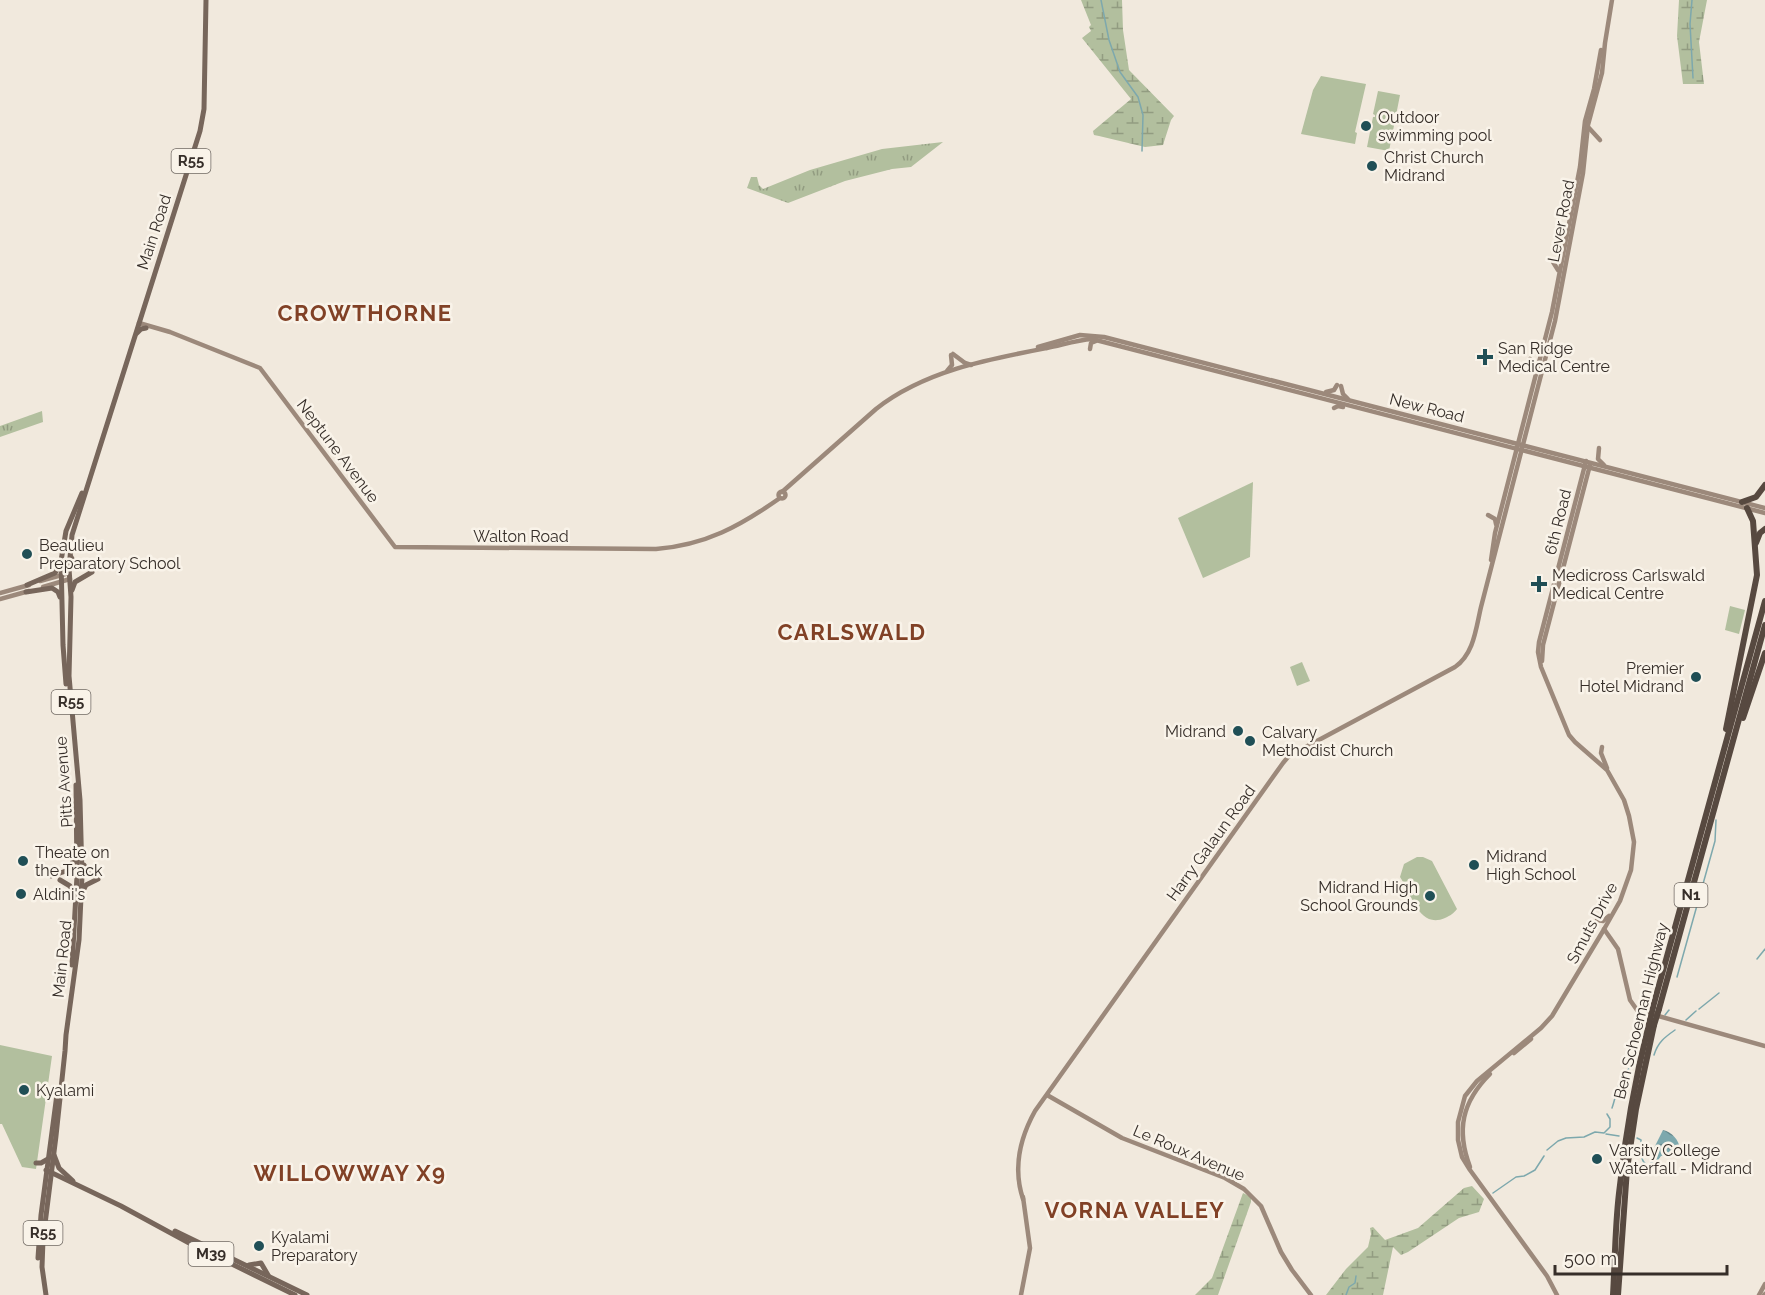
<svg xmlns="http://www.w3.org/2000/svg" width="1765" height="1295" font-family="Raleway,sans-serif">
	<defs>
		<pattern id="wetland-marsh" width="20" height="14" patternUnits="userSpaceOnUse" patternTransform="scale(1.5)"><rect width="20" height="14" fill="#b2bf9e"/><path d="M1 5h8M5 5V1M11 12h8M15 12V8" fill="none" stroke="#929c81"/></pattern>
		<pattern id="park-tufts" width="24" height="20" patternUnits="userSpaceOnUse" patternTransform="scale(1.5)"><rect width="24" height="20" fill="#b2bf9e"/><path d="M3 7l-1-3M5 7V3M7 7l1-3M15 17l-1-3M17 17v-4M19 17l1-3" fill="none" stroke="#929c81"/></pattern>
		<pattern id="water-waves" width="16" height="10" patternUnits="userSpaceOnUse" patternTransform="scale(1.5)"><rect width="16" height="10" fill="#7da8ad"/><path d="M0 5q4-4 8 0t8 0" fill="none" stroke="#67898d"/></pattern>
	</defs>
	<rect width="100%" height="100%" fill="#f1e9dd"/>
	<g fill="#b2bf9e">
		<polygon points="1321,76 1366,84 1355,132 1357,133 1355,144 1301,134 1313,90"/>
		<polygon points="1378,91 1400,95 1389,151 1367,147 1373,117 1375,117 1375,115 1373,114"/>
		<polygon points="1253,482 1250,557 1203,578 1178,518"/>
		<polygon points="1730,606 1745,610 1739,634 1725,630"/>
		<polygon points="1302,662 1310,681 1297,686 1290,667"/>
		<path d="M1417,857h6l9,4 25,48c-4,5 -6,6 -12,9 -26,11 -33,-23 -45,-41l4,-13z"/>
		<polygon points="0,1045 52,1056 36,1169 22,1167 2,1124 0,1124"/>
	</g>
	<g fill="url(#wetland-marsh)">
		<polygon points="1081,0 1122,0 1123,30 1129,70 1174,116 1171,120 1163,145 1145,147 1099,136 1094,135 1093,131 1131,99 1082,38 1091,31 1089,27 1091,25"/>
		<polygon points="1679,0 1707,0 1699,42 1704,84 1683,84 1677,36"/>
		<polygon points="1472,1186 1484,1199 1479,1212 1459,1218 1408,1252 1401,1255 1393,1247 1383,1295 1326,1295 1346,1269 1368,1247 1371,1234 1370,1228 1373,1227 1385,1240 1418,1228 1464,1188"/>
		<polygon points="1243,1193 1251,1197 1251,1202 1218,1295 1195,1295 1212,1278"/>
	</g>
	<g fill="url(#park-tufts)">
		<polygon points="943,142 911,167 892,169 845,181 788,203 747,188 751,177 757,177 759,185 763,189 810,170 882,149"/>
		<polygon points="42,411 43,422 0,437 0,426"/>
	</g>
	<path fill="url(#water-waves)" d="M1663,1130c9,2 16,10 17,19l-4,2 -5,-1 -5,5 -5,1 -5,7 1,2h-4l-4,3 6,-22z"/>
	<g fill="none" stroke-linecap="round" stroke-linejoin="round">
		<g stroke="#7da8ad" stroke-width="1.5">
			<polyline points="1101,0 1109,40 1120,72 1138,97 1143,115 1142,151"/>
			<polyline points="1692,0 1690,24 1693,78"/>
			<polyline points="1757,959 1765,949"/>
			<polyline points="1677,977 1715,841 1716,820"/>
			<polyline points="1699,1009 1719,993"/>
			<polyline points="1665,1015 1669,1010"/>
			<polyline points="1686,1020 1696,1011"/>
			<path d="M1654,1055c4,-13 11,-18 21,-25"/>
			<path d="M1612,1108c5,-14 6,-32 19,-41"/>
			<polyline points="1606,1134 1619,1136"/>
			<path d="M1637,1138l4,2c0,10 -2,22 8,26"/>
			<polyline points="1547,1150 1558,1141 1566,1138 1584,1137 1595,1132 1604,1133 1610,1127 1610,1119 1607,1114"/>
			<polyline points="1493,1193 1516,1177 1524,1176 1535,1170 1544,1156"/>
			<polyline points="1346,1295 1349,1287 1355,1283 1356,1276"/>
		</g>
		<g stroke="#9c897b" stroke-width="4.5">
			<polyline points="1589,128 1600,140"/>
			<polyline points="1553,262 1558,270"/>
			<path d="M139,323l31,9 90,36 135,179 261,2c50,-4 84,-23 124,-51"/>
			<polyline points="1038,347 1080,335 1104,337 1765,508"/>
			<polyline points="1090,349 1091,343 1096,341"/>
			<polyline points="953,354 965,363 971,365"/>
			<polyline points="1530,359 1534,363 1536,370"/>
			<polyline points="947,371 952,365 951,355"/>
			<polyline points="1341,386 1343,394 1348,399"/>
			<polyline points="1326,392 1334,390 1337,385"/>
			<polyline points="1334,408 1338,406 1343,407"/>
			<polyline points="1599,448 1598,459 1604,465"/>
			<circle cx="782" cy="495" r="3.5"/>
			<path d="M782,492l94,-83c48,-38 113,-50 171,-61 15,-3 30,-8 45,-9l673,174"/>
			<polyline points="1488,515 1495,519 1496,524"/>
			<polyline points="1491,560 1495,533 1552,312 1580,167 1585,121 1594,89 1601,50"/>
			<polyline points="40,581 69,573"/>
			<polyline points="43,587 70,579"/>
			<polyline points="0,593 29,585"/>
			<polyline points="0,599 29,591"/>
			<polyline points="1542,661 1543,645 1590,465"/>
			<polyline points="1602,747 1601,753 1607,768"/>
			<polyline points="1597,920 1603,921 1609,916"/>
			<polyline points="1604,929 1618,949 1630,1000 1637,1010 1765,1046"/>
			<polyline points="1514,1053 1531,1039"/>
			<polyline points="1047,1095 1122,1138 1225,1178 1244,1189 1261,1206 1281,1252 1292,1270 1311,1295"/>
			<path d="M1470,1167c-14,-37 -8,-65 20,-93"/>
			<path d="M1023,1199c-10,-30 -3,-61 12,-88l248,-348 5,-6 14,-8 153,-82c19,-13 21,-39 26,-60l74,-286 28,-148 5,-48 14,-52 3,-30 7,-43"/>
			<polyline points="1021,1295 1030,1248 1023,1197"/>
			<polyline points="1557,1295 1547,1276 1470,1170 1462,1157 1458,1140 1458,1122 1465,1096 1477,1081 1541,1028 1552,1016 1603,931 1620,901 1631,870 1634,842 1629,816 1624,800 1607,770 1575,742 1569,735 1541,667 1538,652 1539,642 1586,461"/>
			<polyline points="1759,1295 1765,1284"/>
			<polyline points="1764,1295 1765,1294"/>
		</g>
		<g stroke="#77665b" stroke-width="5">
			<polyline points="137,333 141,329 146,328"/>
			<polyline points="71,557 76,566 87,567"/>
			<polyline points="27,585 55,573 60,565"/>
			<polyline points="72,590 75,582 92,572"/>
			<polyline points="26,592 52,588 58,592 60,597"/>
			<polyline points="66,684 63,645 61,561 66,531 82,493"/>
			<polyline points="84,865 87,873 96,876"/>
			<polyline points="51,876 69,870 75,857"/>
			<polyline points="60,880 70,886 74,895"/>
			<polyline points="83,891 86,885 98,879"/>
			<polyline points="72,965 77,876 76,785"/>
			<polyline points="54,1155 59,1168 73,1181"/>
			<polyline points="36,1163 41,1163 48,1159"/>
			<polyline points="46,1170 121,1206 191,1244 295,1295"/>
			<polyline points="175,1231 307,1295"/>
			<polyline points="38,1258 41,1215 57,1094"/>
			<polyline points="249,1265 261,1263 268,1275"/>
			<polyline points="46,1295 42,1267 43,1240 56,1136 65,1051 66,1035 79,940 82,876 80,800 69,676 71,597 69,569 72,535 200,131 204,109 206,0"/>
		</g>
		<g stroke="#574940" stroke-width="6">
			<polyline points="1742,502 1756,497 1765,485"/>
			<polyline points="1756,543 1760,533 1765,529"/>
			<polyline points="1743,718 1765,653"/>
			<polyline points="1726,729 1757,575 1753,521 1747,508"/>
			<polyline points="1653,1007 1765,601"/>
			<polyline points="1659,1009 1765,625"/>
			<path d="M1613,1295c2,-34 2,-68 6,-102 6,-57 16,-114 30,-169"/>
			<polyline points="1618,1295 1627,1169 1636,1109 1654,1025"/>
		</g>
		<g stroke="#574940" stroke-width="6">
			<polyline points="1649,1024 1653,1007"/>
			<polyline points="1654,1025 1659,1009"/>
		</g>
	</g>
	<g fill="#204f56" stroke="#f9f3e9" stroke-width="2">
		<circle cx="1366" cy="126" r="6"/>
		<circle cx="1372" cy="166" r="6"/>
		<path d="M1482 348h6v6h6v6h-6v6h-6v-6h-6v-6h6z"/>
		<circle cx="27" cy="554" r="6"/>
		<path d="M1536 575h6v6h6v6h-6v6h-6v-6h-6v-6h6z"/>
		<circle cx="1696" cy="677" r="6"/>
		<circle cx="1238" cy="731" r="6"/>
		<circle cx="1250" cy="741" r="6"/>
		<circle cx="23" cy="861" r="6"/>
		<circle cx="1474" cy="865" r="6"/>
		<circle cx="21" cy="894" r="6"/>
		<circle cx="1430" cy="896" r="6"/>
		<circle cx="24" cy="1090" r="6"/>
		<circle cx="1597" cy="1159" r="6"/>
		<circle cx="259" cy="1246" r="6"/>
	</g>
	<g text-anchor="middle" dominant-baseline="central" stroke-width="5" stroke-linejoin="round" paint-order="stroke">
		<g fill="#f9f3e9" stroke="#706963" stroke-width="1.5">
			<rect x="171.5" y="149" width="39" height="24" rx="4.5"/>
			<rect x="51.5" y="690" width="39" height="24" rx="4.5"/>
			<rect x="1674.5" y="883" width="33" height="24" rx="4.5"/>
			<rect x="23.5" y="1221" width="39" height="24" rx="4.5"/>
			<rect x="188.5" y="1242" width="45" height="24" rx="4.5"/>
		</g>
		<g font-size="15" font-weight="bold" fill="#362e29">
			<text x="191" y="161">R55</text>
			<text x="71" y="702">R55</text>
			<text x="1691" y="895">N1</text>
			<text x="43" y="1233">R55</text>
			<text x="211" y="1254">M39</text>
		</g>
		<g font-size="16" fill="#362e29" stroke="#f9f3e9" text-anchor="start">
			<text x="1378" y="117">Outdoor<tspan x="1378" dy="18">swimming pool</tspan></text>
			<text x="1384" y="157">Christ Church<tspan x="1384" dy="18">Midrand</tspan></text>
			<text x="1498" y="348">San Ridge<tspan x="1498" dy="18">Medical Centre</tspan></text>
			<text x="39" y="545">Beaulieu<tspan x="39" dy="18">Preparatory School</tspan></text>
			<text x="1552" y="575">Medicross Carlswald<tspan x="1552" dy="18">Medical Centre</tspan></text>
			<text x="1684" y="668" text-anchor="end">Premier<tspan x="1684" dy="18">Hotel Midrand</tspan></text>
			<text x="1226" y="731" text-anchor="end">Midrand</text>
			<text x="1262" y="732">Calvary<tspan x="1262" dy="18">Methodist Church</tspan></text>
			<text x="35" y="852">Theate on<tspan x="35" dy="18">the Track</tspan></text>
			<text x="1486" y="856">Midrand<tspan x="1486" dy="18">High School</tspan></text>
			<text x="1418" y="887" text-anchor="end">Midrand High<tspan x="1418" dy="18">School Grounds</tspan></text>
			<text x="33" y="894">Aldini's</text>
			<text x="36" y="1090">Kyalami</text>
			<text x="1609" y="1150">Varsity College<tspan x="1609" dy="18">Waterfall - Midrand</tspan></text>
			<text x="271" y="1237">Kyalami<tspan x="271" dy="18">Preparatory</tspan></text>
		</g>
		<g font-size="16" fill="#362e29" stroke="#f9f3e9">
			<text transform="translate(1561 221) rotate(-79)">Lever Road</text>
			<text transform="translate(154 232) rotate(-72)">Main Road</text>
			<text transform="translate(1427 408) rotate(14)">New Road</text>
			<text transform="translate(338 451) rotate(53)">Neptune Avenue</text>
			<text transform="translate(1558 522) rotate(-76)">6th Road</text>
			<text x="521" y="536">Walton Road</text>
			<text transform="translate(64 782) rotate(-94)">Pitts Avenue</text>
			<text transform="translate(1211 843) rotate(-54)">Harry Galaun Road</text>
			<text transform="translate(1592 923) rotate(-62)">Smuts Drive</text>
			<text transform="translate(62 959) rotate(-84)">Main Road</text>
			<text transform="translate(1641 1011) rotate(-76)">Ben Schoeman Highway</text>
			<text transform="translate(1189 1153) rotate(23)">Le Roux Avenue</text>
		</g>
		<g font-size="22" font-weight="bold" letter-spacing="1.5" fill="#814126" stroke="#f9f3e9">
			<text x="365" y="313">CROWTHORNE</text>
			<text x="852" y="632">CARLSWALD</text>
			<text x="350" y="1173">WILLOWWAY X9</text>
			<text x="1135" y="1210">VORNA VALLEY</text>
		</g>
	</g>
	<path d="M1555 1265v9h172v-9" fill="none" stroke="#362e29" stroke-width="3"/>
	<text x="1564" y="1265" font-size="18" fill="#362e29" stroke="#f9f3e9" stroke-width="4.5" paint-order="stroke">500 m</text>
</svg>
